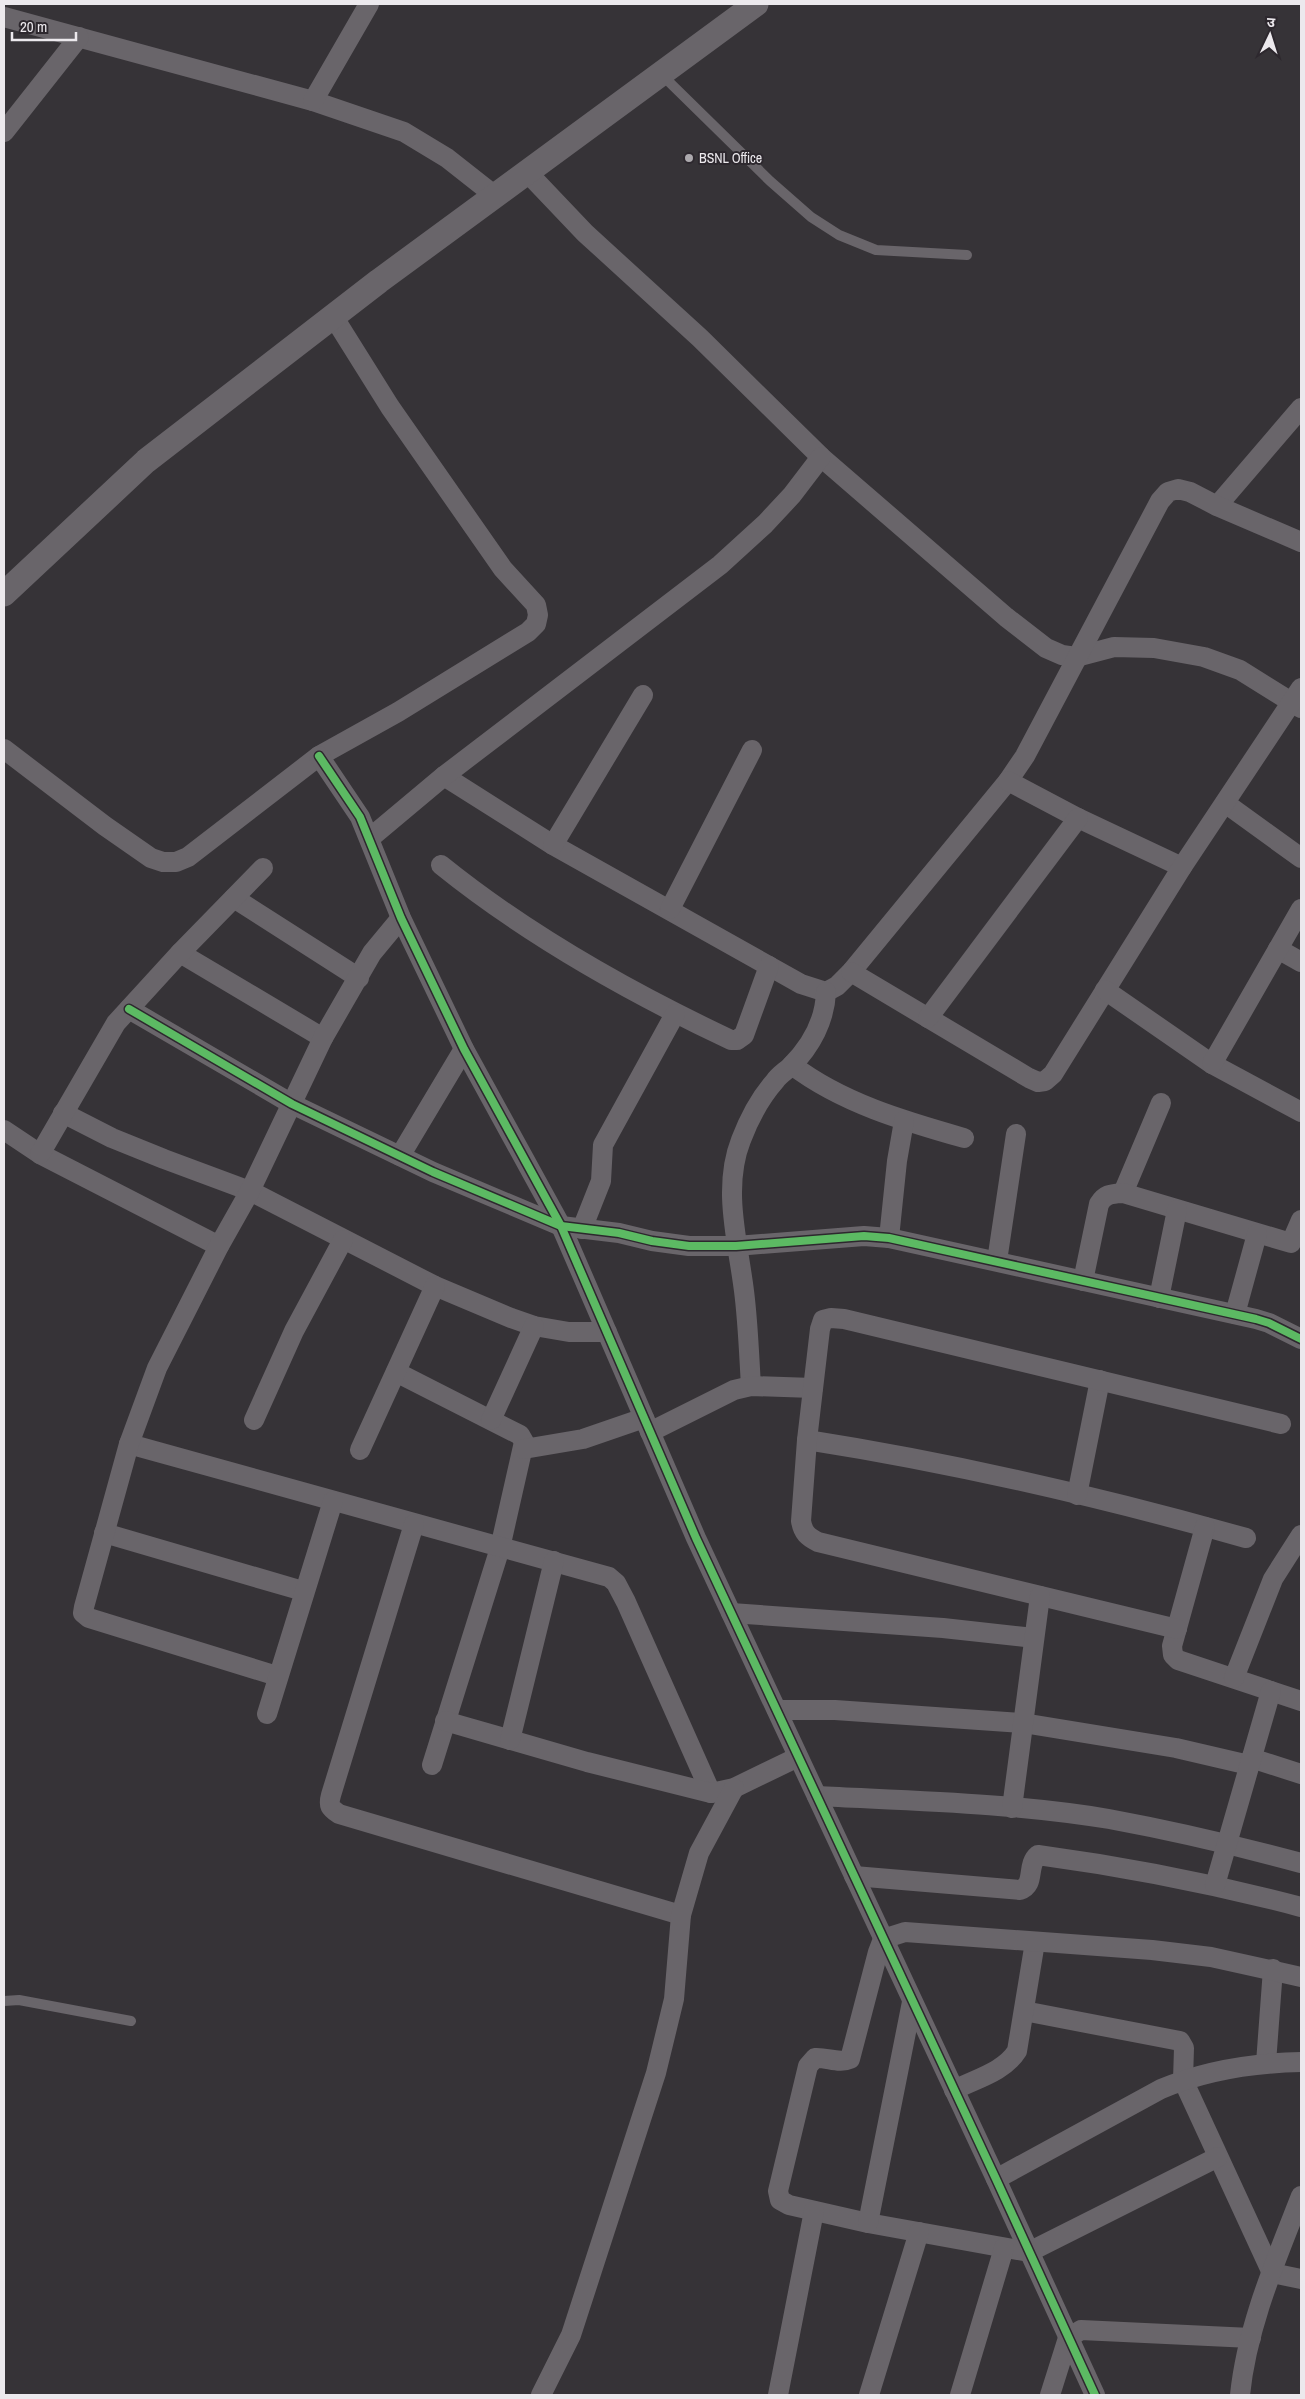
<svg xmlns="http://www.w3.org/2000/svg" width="1305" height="2399" font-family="'Archivo Narrow','Noto Sans Devanagari',sans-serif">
	<rect width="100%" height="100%" fill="#363337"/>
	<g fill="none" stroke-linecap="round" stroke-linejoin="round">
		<g stroke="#69656a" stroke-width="10">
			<polyline points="661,74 770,181 811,217 839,235 876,250 967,255"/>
			<polyline points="4,2001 19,2000 131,2021"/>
		</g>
		<g stroke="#69656a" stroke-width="20">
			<polyline points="4,17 313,101 404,132 447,158 494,195"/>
			<polyline points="313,101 369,4"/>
			<polyline points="4,132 79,37"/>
			<polyline points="526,171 585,233 700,338 821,457 1006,617 1046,648 1062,655 1076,657 1114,647 1154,648 1204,657 1240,670 1301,708"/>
			<polyline points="1217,506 1301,408"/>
			<polyline points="4,749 105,826 151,858 163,862 176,862 188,857 319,756 398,712 528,632 536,624 538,615 536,605 503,569 390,407 333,316"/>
			<polyline points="319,756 360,817 401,918 464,1049 561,1226 696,1538 996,2179 1095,2395"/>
			<polyline points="444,776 553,845 801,984 826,992 837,986 851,972 1008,781 1025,756 1160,501 1168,492 1178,489 1190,492 1217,506 1301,542"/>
			<polyline points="1008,781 1078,818 1182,867"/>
			<polyline points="1225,803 1301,858"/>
			<polyline points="370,838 444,776 720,565 765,524 792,495 821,457"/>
			<polyline points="553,845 643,695"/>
			<path d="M441,865c88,71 188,127 290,175h6l7,-5 25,-69"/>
			<polyline points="234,898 359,978"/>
			<polyline points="670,909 752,750"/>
			<polyline points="1278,949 1301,962"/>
			<polyline points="180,953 323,1038"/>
			<polyline points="851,972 1029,1078 1038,1082 1045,1081 1053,1074 1182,867 1301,688"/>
			<polyline points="1105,990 1212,1064 1301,1112"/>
			<polyline points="129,1009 292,1104 433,1172 561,1226 619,1233 652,1241 689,1246 736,1246 864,1236 889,1238 1256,1319 1269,1323 1301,1339"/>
			<polyline points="928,1018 1078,818"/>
			<polyline points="1212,1064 1301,909"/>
			<path d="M792,1065c50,38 112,56 172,73"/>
			<polyline points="63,1113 112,1138 164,1159 250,1191 435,1286 511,1318 534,1326 569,1332 607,1332"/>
			<polyline points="4,1130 40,1154 219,1246"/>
			<polyline points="40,1154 116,1023 180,953 263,868"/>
			<polyline points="400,1156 464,1049"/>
			<polyline points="1123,1193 1161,1103"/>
			<polyline points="582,1229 601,1181 603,1145 675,1014"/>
			<polyline points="889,1238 897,1161 904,1121"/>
			<polyline points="997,1261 1016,1134"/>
			<path d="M1083,1281l16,-77c6,-10 12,-10 24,-11l168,50 10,-23"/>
			<polyline points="1159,1298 1177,1210"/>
			<polyline points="1235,1314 1257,1234"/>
			<polyline points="396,1372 520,1435 524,1442 500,1548 432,1765"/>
			<path d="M751,1386c-2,-32 -3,-64 -7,-95 -6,-49 -22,-103 -3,-151 8,-21 19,-42 34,-59 4,-6 11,-10 16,-15 20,-20 34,-46 35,-74"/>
			<polyline points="254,1420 294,1331 343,1240"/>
			<polyline points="491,1420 534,1326"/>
			<polyline points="650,1432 734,1390 751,1386 813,1388"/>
			<path d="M807,1440c147,23 297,58 439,98"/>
			<polyline points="129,1444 609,1577 616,1583 626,1602 711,1793"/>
			<polyline points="524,1449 583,1439 644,1418"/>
			<polyline points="360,1450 435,1286"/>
			<polyline points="1077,1495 1100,1380"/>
			<path d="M414,1524l-83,271c-3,11 -1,13 8,19l342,101"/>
			<polyline points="1205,1527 1172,1646 1173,1655 1178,1660 1301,1701"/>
			<polyline points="104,1533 303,1591"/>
			<polyline points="731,1613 943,1628 1034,1638"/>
			<path d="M1177,1629l-359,-87c-10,-5 -15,-9 -17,-21l6,-81 13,-111 3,-9 8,-2 13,1 437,105"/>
			<polyline points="277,1676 89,1618 83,1613 84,1607 129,1444 157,1368 219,1246 250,1191 323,1038 372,953 401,918"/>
			<polyline points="1234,1678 1273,1579 1301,1535"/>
			<polyline points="777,1710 835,1710 1023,1723 1176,1748 1249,1765"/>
			<polyline points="267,1714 333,1501"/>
			<polyline points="445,1721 587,1762 711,1793 734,1788 798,1757"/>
			<polyline points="510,1740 554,1561"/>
			<polyline points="1251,1758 1301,1774"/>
			<path d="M817,1796c97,5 196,7 292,23 65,12 129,27 192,44"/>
			<polyline points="1012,1808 1040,1596"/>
			<path d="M854,1876l166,14c16,-5 6,-25 18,-35 89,12 176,29 263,52"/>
			<polyline points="1215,1885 1271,1691"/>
			<polyline points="1024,2011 1180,2041 1184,2048 1183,2080 1272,2273 1301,2279"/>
			<polyline points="1266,2063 1273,1969"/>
			<path d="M954,2090c21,-11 50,-18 63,-39l18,-109"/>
			<path d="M1218,2157l-189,95 -161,-29 -79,-18 -9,-5 -2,-9 30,-125 7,-8c12,-1 24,6 35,1l28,-107 5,-13 22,-7 247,18 59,7 90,20"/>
			<path d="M996,2179l165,-90c45,-19 92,-26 140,-27"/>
			<polyline points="868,2223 912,2002"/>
			<polyline points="541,2395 571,2335 656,2073 674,1999 681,1915 699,1853 734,1788"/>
			<polyline points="778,2395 814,2211"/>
			<polyline points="869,2395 919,2232"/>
			<polyline points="960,2395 1004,2248"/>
			<polyline points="1050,2395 1068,2338 1081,2330 1251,2338"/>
			<path d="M1240,2395c7,-69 36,-135 61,-199"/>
		</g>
		<polyline stroke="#69656a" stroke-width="25" points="4,594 146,461 379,281 756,4"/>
		<g stroke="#2d282e" stroke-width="11">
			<g id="cycleway">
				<polyline points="319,756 360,817 401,918 464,1049 561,1226 696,1538 996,2179 1095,2395"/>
				<polyline points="129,1009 292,1104 433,1172 561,1226 619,1233 652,1241 689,1246 736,1246 864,1236 889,1238 1256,1319 1269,1323 1301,1339"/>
			</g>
		</g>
		<use href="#cycleway" stroke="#5cba63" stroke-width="8"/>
	</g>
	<circle fill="#aca9ad" stroke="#2d282e" stroke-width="2" cx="689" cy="158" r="5"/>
	<g text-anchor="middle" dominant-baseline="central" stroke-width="4" stroke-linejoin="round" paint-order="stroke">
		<g font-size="14" fill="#ece9ed" stroke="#2d282e" text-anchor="start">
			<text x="699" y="158">BSNL Office</text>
		</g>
	</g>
	<rect width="1305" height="2399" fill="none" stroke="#ece9ed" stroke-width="10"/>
	<g transform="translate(1270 35) rotate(4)" stroke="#2d282e" stroke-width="4" paint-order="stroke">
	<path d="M0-4L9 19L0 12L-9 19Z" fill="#ece9ed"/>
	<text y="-8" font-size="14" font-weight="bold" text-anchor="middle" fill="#ece9ed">उ</text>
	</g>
	<path d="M12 32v8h64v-8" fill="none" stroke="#ece9ed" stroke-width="2.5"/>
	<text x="20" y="32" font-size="15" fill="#ece9ed" stroke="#2d282e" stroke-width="4" paint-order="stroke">20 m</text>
</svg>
